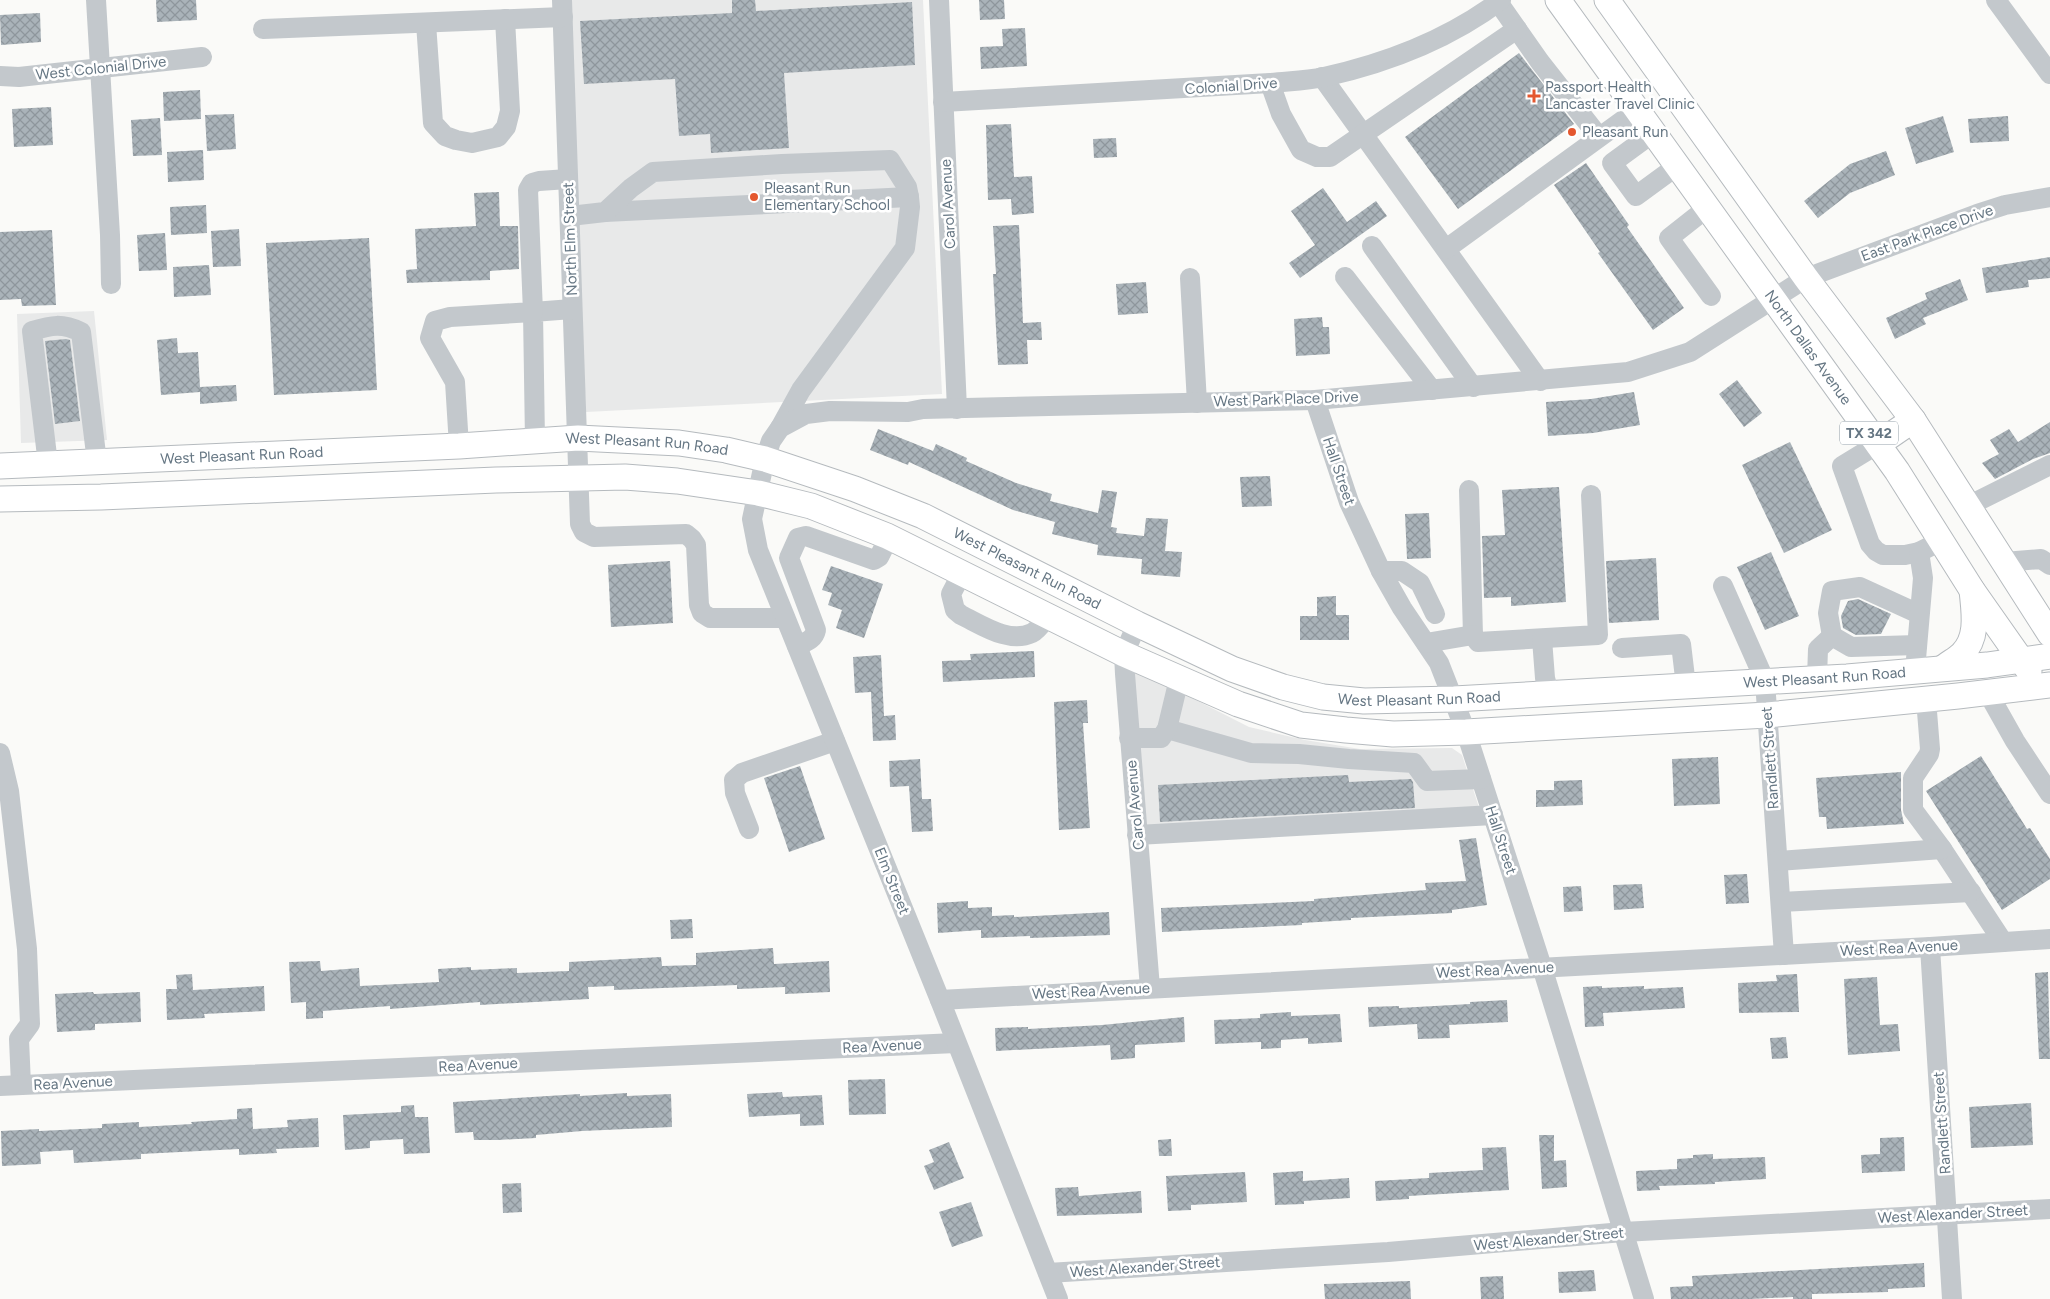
<svg xmlns="http://www.w3.org/2000/svg" width="2050" height="1299" font-family="Figtree,sans-serif">
	<defs>
		<pattern id="building-cross-hatch" width="8" height="8" patternUnits="userSpaceOnUse" patternTransform="scale(1.25)"><rect width="8" height="8" fill="#aab3b9"/><path d="M0 0l8 8M0 8l8-8" fill="none" stroke="#8e969c"/></pattern>
	</defs>
	<rect width="100%" height="100%" fill="#fafaf8"/>
	<g fill="#e8e9e9">
		<polygon points="566,0 923,0 942,394 586,412"/>
		<polygon points="94,311 107,440 21,443 17,314"/>
		<polygon points="1133,668 1249,727 1305,740 1360,749 1452,748 1462,755 1484,823 1144,841"/>
	</g>
	<g fill="url(#building-cross-hatch)">
		<polygon points="156,0 196,0 197,20 157,22"/>
		<polygon points="732,0 755,0 756,11 912,2 915,65 784,73 789,148 711,153 710,134 679,136 675,79 584,84 580,21 732,13"/>
		<polygon points="979,0 1004,0 1005,19 980,20"/>
		<polygon points="40,13 41,42 1,45 0,15"/>
		<polygon points="1025,28 1027,66 981,69 980,47 1003,46 1002,29"/>
		<polygon points="1519,53 1574,124 1458,209 1405,137"/>
		<polygon points="200,90 201,119 164,121 163,92"/>
		<polygon points="51,107 53,145 14,147 12,109"/>
		<polygon points="234,114 236,149 207,151 205,115"/>
		<polygon points="1943,116 1954,152 1916,164 1905,128"/>
		<polygon points="2008,116 2009,141 1970,143 1968,119"/>
		<polygon points="160,118 162,155 133,156 131,120"/>
		<polygon points="1011,124 1014,177 1032,176 1034,213 1012,215 1011,199 988,200 986,125"/>
		<polygon points="1116,138 1117,157 1094,158 1093,139"/>
		<polygon points="203,150 204,180 168,182 167,152"/>
		<polygon points="1886,151 1895,175 1850,193 1818,218 1804,201 1850,164"/>
		<polygon points="1586,163 1629,225 1627,227 1684,308 1653,330 1598,253 1600,252 1554,185"/>
		<polygon points="1323,188 1347,222 1376,201 1387,216 1300,278 1289,263 1315,245 1291,211"/>
		<polygon points="499,192 500,226 518,226 519,269 490,271 490,280 407,283 406,270 417,269 415,229 476,226 474,193"/>
		<polygon points="206,205 207,233 171,235 170,207"/>
		<polygon points="1019,225 1023,323 1041,322 1042,340 1027,340 1028,364 998,365 993,274 996,274 993,226"/>
		<polygon points="239,229 241,266 213,267 211,231"/>
		<polygon points="52,230 56,305 22,306 21,299 0,300 0,232"/>
		<polygon points="165,233 167,270 139,271 137,235"/>
		<polygon points="369,238 377,390 274,395 266,243"/>
		<polygon points="2050,257 2050,278 2028,280 2029,287 1986,293 1982,268"/>
		<polygon points="209,265 211,295 174,297 173,267"/>
		<polygon points="1960,279 1968,300 1923,318 1926,324 1895,339 1886,318 1927,299 1925,293"/>
		<polygon points="1146,282 1148,313 1118,315 1116,284"/>
		<polygon points="1322,317 1323,327 1329,327 1330,354 1296,356 1294,319"/>
		<polygon points="177,338 178,353 198,352 200,387 236,385 237,401 200,404 200,392 161,395 157,340"/>
		<polygon points="66,339 70,340 80,421 55,424 45,341"/>
		<polygon points="1737,380 1762,413 1744,427 1719,394"/>
		<polygon points="1634,392 1640,425 1593,433 1548,436 1546,402 1591,399"/>
		<polygon points="2050,422 2050,453 2033,459 1995,479 1982,463 1999,454 1990,440 2009,429 2018,442"/>
		<polygon points="878,429 933,451 936,444 967,458 966,461 1016,483 1052,494 1050,501 1098,513 1102,490 1117,492 1111,527 1117,528 1116,533 1144,536 1146,518 1168,519 1165,551 1182,552 1180,577 1141,574 1142,559 1097,555 1098,545 1052,534 1055,522 1013,510 909,462 908,465 870,450"/>
		<polygon points="1790,442 1832,530 1784,553 1742,465"/>
		<polygon points="1270,476 1272,506 1242,507 1240,477"/>
		<polygon points="1559,487 1566,602 1511,606 1511,597 1484,598 1482,536 1505,535 1502,490"/>
		<polygon points="1429,513 1431,558 1407,559 1405,514"/>
		<polygon points="1771,552 1799,616 1765,630 1737,567"/>
		<polygon points="1656,558 1659,620 1609,623 1606,561"/>
		<polygon points="670,561 673,623 611,627 608,565"/>
		<polygon points="831,566 883,584 864,638 836,628 842,610 828,605 832,593 822,590"/>
		<polygon points="1336,596 1336,615 1349,615 1349,640 1300,640 1300,616 1317,616 1317,597"/>
		<polygon points="1858,599 1891,614 1881,634 1856,635 1843,628 1841,616 1848,601"/>
		<polygon points="1034,651 1035,677 943,682 942,661 971,660 970,654"/>
		<polygon points="881,655 884,716 895,715 896,740 873,741 871,692 855,693 853,657"/>
		<polygon points="1087,700 1088,723 1083,723 1090,828 1059,830 1054,702"/>
		<polygon points="1981,756 2027,829 2030,828 2050,859 2050,879 2002,910 1926,791"/>
		<polygon points="1718,757 1720,804 1674,806 1672,759"/>
		<polygon points="920,759 922,799 931,799 933,831 912,832 909,786 890,787 889,761"/>
		<polygon points="800,766 825,839 789,852 764,778"/>
		<polygon points="1901,772 1901,810 1904,824 1827,829 1826,817 1819,817 1816,778"/>
		<polygon points="1348,775 1349,782 1411,779 1413,782 1415,808 1160,822 1158,785"/>
		<polygon points="1582,780 1583,805 1536,807 1536,790 1554,790 1554,781"/>
		<polygon points="1476,838 1487,905 1452,910 1452,913 1351,918 1351,920 1302,923 1302,925 1162,932 1161,908 1314,901 1314,899 1426,890 1425,883 1466,881 1459,840"/>
		<polygon points="1747,874 1749,903 1726,904 1724,875"/>
		<polygon points="1642,884 1644,908 1614,910 1613,885"/>
		<polygon points="1581,886 1583,911 1564,912 1563,887"/>
		<polygon points="968,901 968,908 992,907 992,916 1014,915 1014,917 1109,912 1110,935 1030,938 1030,936 981,938 981,930 938,933 937,903"/>
		<polygon points="692,919 693,938 671,939 670,920"/>
		<polygon points="773,948 774,964 829,961 830,992 785,994 785,987 737,989 737,985 614,990 614,986 588,987 589,999 480,1005 480,1002 390,1009 390,1006 323,1011 323,1018 306,1019 306,1002 291,1003 289,962 320,961 321,971 359,968 360,986 439,982 438,969 471,967 471,970 517,968 517,973 569,971 569,962 661,957 662,966 696,965 696,953"/>
		<polygon points="2048,972 2050,1059 2039,1059 2035,973"/>
		<polygon points="192,974 193,990 264,986 265,1011 204,1014 205,1018 167,1020 166,989 177,989 176,975"/>
		<polygon points="1797,974 1799,1012 1739,1013 1738,983 1777,981 1776,975"/>
		<polygon points="1877,977 1880,1025 1898,1024 1900,1051 1848,1055 1844,979"/>
		<polygon points="1602,986 1602,988 1644,986 1644,989 1683,987 1685,1008 1603,1013 1604,1026 1585,1027 1583,987"/>
		<polygon points="93,992 94,994 140,992 141,1022 95,1024 95,1030 57,1032 55,994"/>
		<polygon points="1507,1000 1508,1022 1449,1025 1450,1038 1418,1039 1417,1024 1369,1027 1368,1007 1399,1006 1399,1008 1470,1004 1470,1002"/>
		<polygon points="1291,1012 1291,1016 1340,1014 1342,1042 1308,1044 1308,1038 1281,1040 1281,1048 1261,1049 1261,1042 1215,1044 1214,1020 1260,1018 1260,1014"/>
		<polygon points="1184,1017 1185,1042 1135,1045 1135,1058 1111,1060 1110,1045 996,1051 995,1028 1028,1027 1028,1029 1102,1025"/>
		<polygon points="1786,1037 1788,1058 1772,1059 1770,1038"/>
		<polygon points="885,1079 886,1114 849,1115 848,1080"/>
		<polygon points="782,1092 783,1097 822,1095 824,1125 800,1126 800,1114 749,1117 747,1094"/>
		<polygon points="627,1093 627,1096 671,1094 672,1127 582,1131 536,1135 536,1138 498,1140 474,1140 473,1132 455,1133 453,1102 580,1094 580,1096"/>
		<polygon points="2031,1103 2033,1145 1971,1148 1969,1107"/>
		<polygon points="414,1105 415,1117 428,1117 430,1153 404,1154 403,1139 370,1141 370,1148 345,1150 343,1115 401,1112 401,1106"/>
		<polygon points="252,1108 253,1129 288,1127 287,1120 318,1118 319,1147 276,1149 277,1153 239,1155 239,1149 141,1154 141,1159 74,1163 73,1150 40,1152 41,1164 2,1166 1,1131 39,1129 39,1131 102,1128 102,1124 139,1122 139,1127 192,1124 191,1122 237,1119 237,1109"/>
		<polygon points="1539,1135 1554,1135 1554,1161 1566,1160 1567,1187 1542,1189"/>
		<polygon points="1904,1137 1905,1171 1862,1173 1861,1155 1880,1154 1880,1138"/>
		<polygon points="1171,1139 1172,1156 1159,1156 1158,1140"/>
		<polygon points="949,1142 964,1178 934,1190 924,1166 934,1162 929,1150"/>
		<polygon points="1506,1147 1509,1190 1409,1196 1409,1199 1376,1201 1375,1181 1429,1178 1429,1173 1483,1170 1482,1148"/>
		<polygon points="1713,1154 1713,1159 1765,1157 1766,1179 1715,1182 1715,1184 1659,1186 1660,1190 1637,1191 1636,1171 1677,1169 1677,1159 1693,1158 1693,1155"/>
		<polygon points="1303,1171 1303,1181 1349,1178 1350,1198 1304,1201 1304,1204 1275,1205 1273,1173"/>
		<polygon points="1245,1172 1247,1202 1191,1205 1191,1210 1168,1211 1166,1176"/>
		<polygon points="521,1183 522,1212 503,1213 502,1184"/>
		<polygon points="1078,1187 1079,1196 1141,1191 1142,1213 1057,1216 1055,1188"/>
		<polygon points="971,1202 983,1236 952,1247 939,1212"/>
		<polygon points="1924,1263 1925,1287 1888,1289 1888,1292 1812,1294 1812,1299 1793,1299 1793,1297 1751,1299 1671,1299 1670,1287 1693,1286 1692,1276"/>
		<polygon points="1594,1270 1596,1291 1559,1293 1558,1272"/>
		<polygon points="1503,1276 1504,1299 1481,1299 1480,1277"/>
		<polygon points="1410,1281 1411,1299 1325,1299 1324,1284"/>
	</g>
	<g fill="none" stroke-linecap="round" stroke-linejoin="round">
		<g stroke="#b5babe" stroke-width="27">
			<g id="major">
				<path id="s1" d="M1558,0l339,471 75,119 57,81"/>
				<polyline points="1607,0 1806,278 1913,420 2050,634"/>
				<polyline points="1878,444 1913,420"/>
				<path id="s2" d="M0,466l459,-20 119,-8 101,5 47,7 39,9 90,30 68,27 214,108 95,45 51,18 40,10 41,4 90,-2 393,-22 140,-12 63,-9"/>
				<polyline points="0,499 101,497 496,480 625,477 677,481 758,493 811,506 887,536 1124,654 1238,704 1301,725 1346,730 1393,734 1466,732 1767,715 1958,696 2050,685"/>
				<path d="M1943,668c6,-5 14,-9 19,-14 17,-17 12,-42 10,-64"/>
			</g>
		</g>
		<g stroke="#c3c8cc" stroke-width="20">
			<polyline points="96,0 110,235 111,284"/>
			<polyline points="562,0 580,524 584,532 594,537 686,534 692,539 696,545 699,605 702,613 710,618 785,618"/>
			<polyline points="939,0 957,409"/>
			<polyline points="1996,0 2050,74"/>
			<polyline points="1498,2 1540,62 1599,137"/>
			<polyline points="426,23 433,123 445,136 456,140 472,143 498,137 506,127 510,111 505,19"/>
			<polyline points="263,29 563,17"/>
			<polyline points="0,76 19,77 202,57"/>
			<polyline points="1322,77 1540,381"/>
			<polyline points="1270,83 1281,114 1301,150 1317,157 1330,157 1517,29"/>
			<path d="M943,102l327,-19c18,-2 36,-2 54,-6 63,-14 124,-37 177,-77"/>
			<polyline points="1653,133 1612,163 1636,196 1677,166"/>
			<polyline points="1707,208 1669,238 1711,296"/>
			<polyline points="605,212 909,197"/>
			<polyline points="570,216 605,212 631,188 653,172 782,164 890,160 907,187 909,197 910,207 905,248 801,390 780,428"/>
			<polyline points="1372,246 1473,387"/>
			<polyline points="1446,249 1637,110"/>
			<polyline points="1345,277 1432,390"/>
			<polyline points="1190,278 1197,403"/>
			<polyline points="1315,400 1349,502 1381,571 1402,608 1439,663 1466,732 1542,967 1644,1299"/>
			<polyline points="535,441 533,312 572,309"/>
			<polyline points="1878,444 1842,466 1870,544 1876,551 1883,555 1905,555 1919,552 1941,541"/>
			<polyline points="459,446 455,382 430,338 435,321 450,317 533,312 528,190 532,183 539,181 568,179"/>
			<path d="M48,464l-16,-133c20,-6 30,-8 49,1l16,130"/>
			<polyline points="1469,490 1473,635 1478,642 1598,635 1591,495"/>
			<polyline points="1968,506 2050,465"/>
			<polyline points="2004,562 2041,559 2050,565"/>
			<polyline points="1381,571 1402,571 1420,583 1435,614"/>
			<path d="M962,573l-11,21 4,16 6,5c21,10 48,29 71,18 6,-3 12,-12 16,-17"/>
			<polyline points="1723,586 1765,681 1784,955"/>
			<polyline points="1137,624 1124,654 1125,674 1150,988"/>
			<polyline points="1832,636 1828,613 1832,591 1860,587 1919,614"/>
			<polyline points="1542,639 1545,678 1549,694"/>
			<polyline points="1426,643 1473,635"/>
			<path d="M797,646c8,-4 17,-6 19,-16l-27,-72 9,-20 8,-2 68,24 5,-3 10,-20"/>
			<polyline points="1622,648 1681,644 1686,686"/>
			<polyline points="1916,659 1923,578 1919,552"/>
			<polyline points="1817,678 1818,649 1832,636 1851,647 1917,645"/>
			<polyline points="1988,693 2015,741 2050,794"/>
			<polyline points="1926,699 1930,749 1929,754 1913,778 1913,810 1942,849 2003,942"/>
			<polyline points="1167,729 1251,753 1299,754 1349,759 1414,763 1427,781 1481,779"/>
			<polyline points="1129,738 1161,738 1167,729 1179,679"/>
			<polyline points="0,753 9,791 27,949 30,1024 19,1039 21,1085"/>
			<polyline points="749,829 735,793 734,780 742,773 835,741"/>
			<polyline points="1137,835 1493,815"/>
			<polyline points="1778,861 1942,849"/>
			<polyline points="1781,902 1971,892"/>
			<polyline points="1930,947 1952,1299"/>
			<polyline points="940,1000 1930,947 2050,939"/>
			<polyline points="0,1086 956,1043"/>
			<polyline points="1048,1273 1388,1252 1623,1232 2050,1209"/>
			<polyline points="1058,1299 940,1000 758,550 752,519 765,459 771,441 780,428 806,414 830,411 908,412 923,409 1315,400 1628,372 1690,352 1806,278 1977,214 2005,205 2050,197"/>
		</g>
		<use href="#major" stroke="#fff" stroke-width="25"/>
	</g>
	<g fill="#e4572e" stroke="#fff" stroke-width="2">
		<path d="M1531.5 88.5h5v5h5v5h-5v5h-5v-5h-5v-5h5z"/>
		<circle cx="1572" cy="132" r="5"/>
		<circle cx="754" cy="197" r="5"/>
	</g>
	<g text-anchor="middle" dominant-baseline="central" stroke-width="5" stroke-linejoin="round" paint-order="stroke">
		<rect fill="#fff" stroke="#939fa8" stroke-width="1" x="1840" y="421.5" width="58" height="23" rx="4"/>
		<g font-size="14" font-weight="bold" fill="#657683">
			<text x="1869" y="433">TX 342</text>
		</g>
		<g font-size="15" fill="#657683" stroke="#fff">
			<text transform="translate(101 68) rotate(-6)">West Colonial Drive</text>
			<text transform="translate(1231 86) rotate(-4)">Colonial Drive</text>
			<text transform="translate(948 204) rotate(-93)">Carol Avenue</text>
			<text transform="translate(1927 233) rotate(-20)">East Park Place Drive</text>
			<text transform="translate(570 239) rotate(-92)">North Elm Street</text>
			<text stroke="none"><textPath href="#s1" startOffset="428">North Dallas Avenue</textPath></text>
			<text transform="translate(1286 399) rotate(-2)">West Park Place Drive</text>
			<text stroke="none"><textPath href="#s2" startOffset="648">West Pleasant Run Road</textPath></text>
			<text stroke="none"><textPath href="#s2" startOffset="242">West Pleasant Run Road</textPath></text>
			<text transform="translate(1339 471) rotate(71)">Hall Street</text>
			<text stroke="none"><textPath href="#s2" startOffset="1052">West Pleasant Run Road</textPath></text>
			<text stroke="none"><textPath href="#s2" startOffset="1878">West Pleasant Run Road</textPath></text>
			<text stroke="none"><textPath href="#s2" startOffset="1472">West Pleasant Run Road</textPath></text>
			<text transform="translate(1770 758) rotate(-94)">Randlett Street</text>
			<text transform="translate(1135 805) rotate(-95)">Carol Avenue</text>
			<text transform="translate(1501 840) rotate(72)">Hall Street</text>
			<text transform="translate(892 881) rotate(68)">Elm Street</text>
			<text transform="translate(1899 948) rotate(-3)">West Rea Avenue</text>
			<text transform="translate(1495 970) rotate(-3)">West Rea Avenue</text>
			<text transform="translate(1091 991) rotate(-3)">West Rea Avenue</text>
			<text transform="translate(882 1046) rotate(-3)">Rea Avenue</text>
			<text transform="translate(478 1065) rotate(-3)">Rea Avenue</text>
			<text transform="translate(73 1083) rotate(-3)">Rea Avenue</text>
			<text transform="translate(1942 1123) rotate(-94)">Randlett Street</text>
			<text transform="translate(1953 1214) rotate(-3)">West Alexander Street</text>
			<text transform="translate(1549 1239) rotate(-5)">West Alexander Street</text>
			<text transform="translate(1145 1267) rotate(-4)">West Alexander Street</text>
		</g>
		<g font-size="15" fill="#657683" stroke="#fff" text-anchor="start">
			<text x="1545" y="87">Passport Health<tspan x="1545" dy="17">Lancaster Travel Clinic</tspan></text>
			<text x="1582" y="132">Pleasant Run</text>
			<text x="764" y="188">Pleasant Run<tspan x="764" dy="17">Elementary School</tspan></text>
		</g>
	</g>
</svg>
